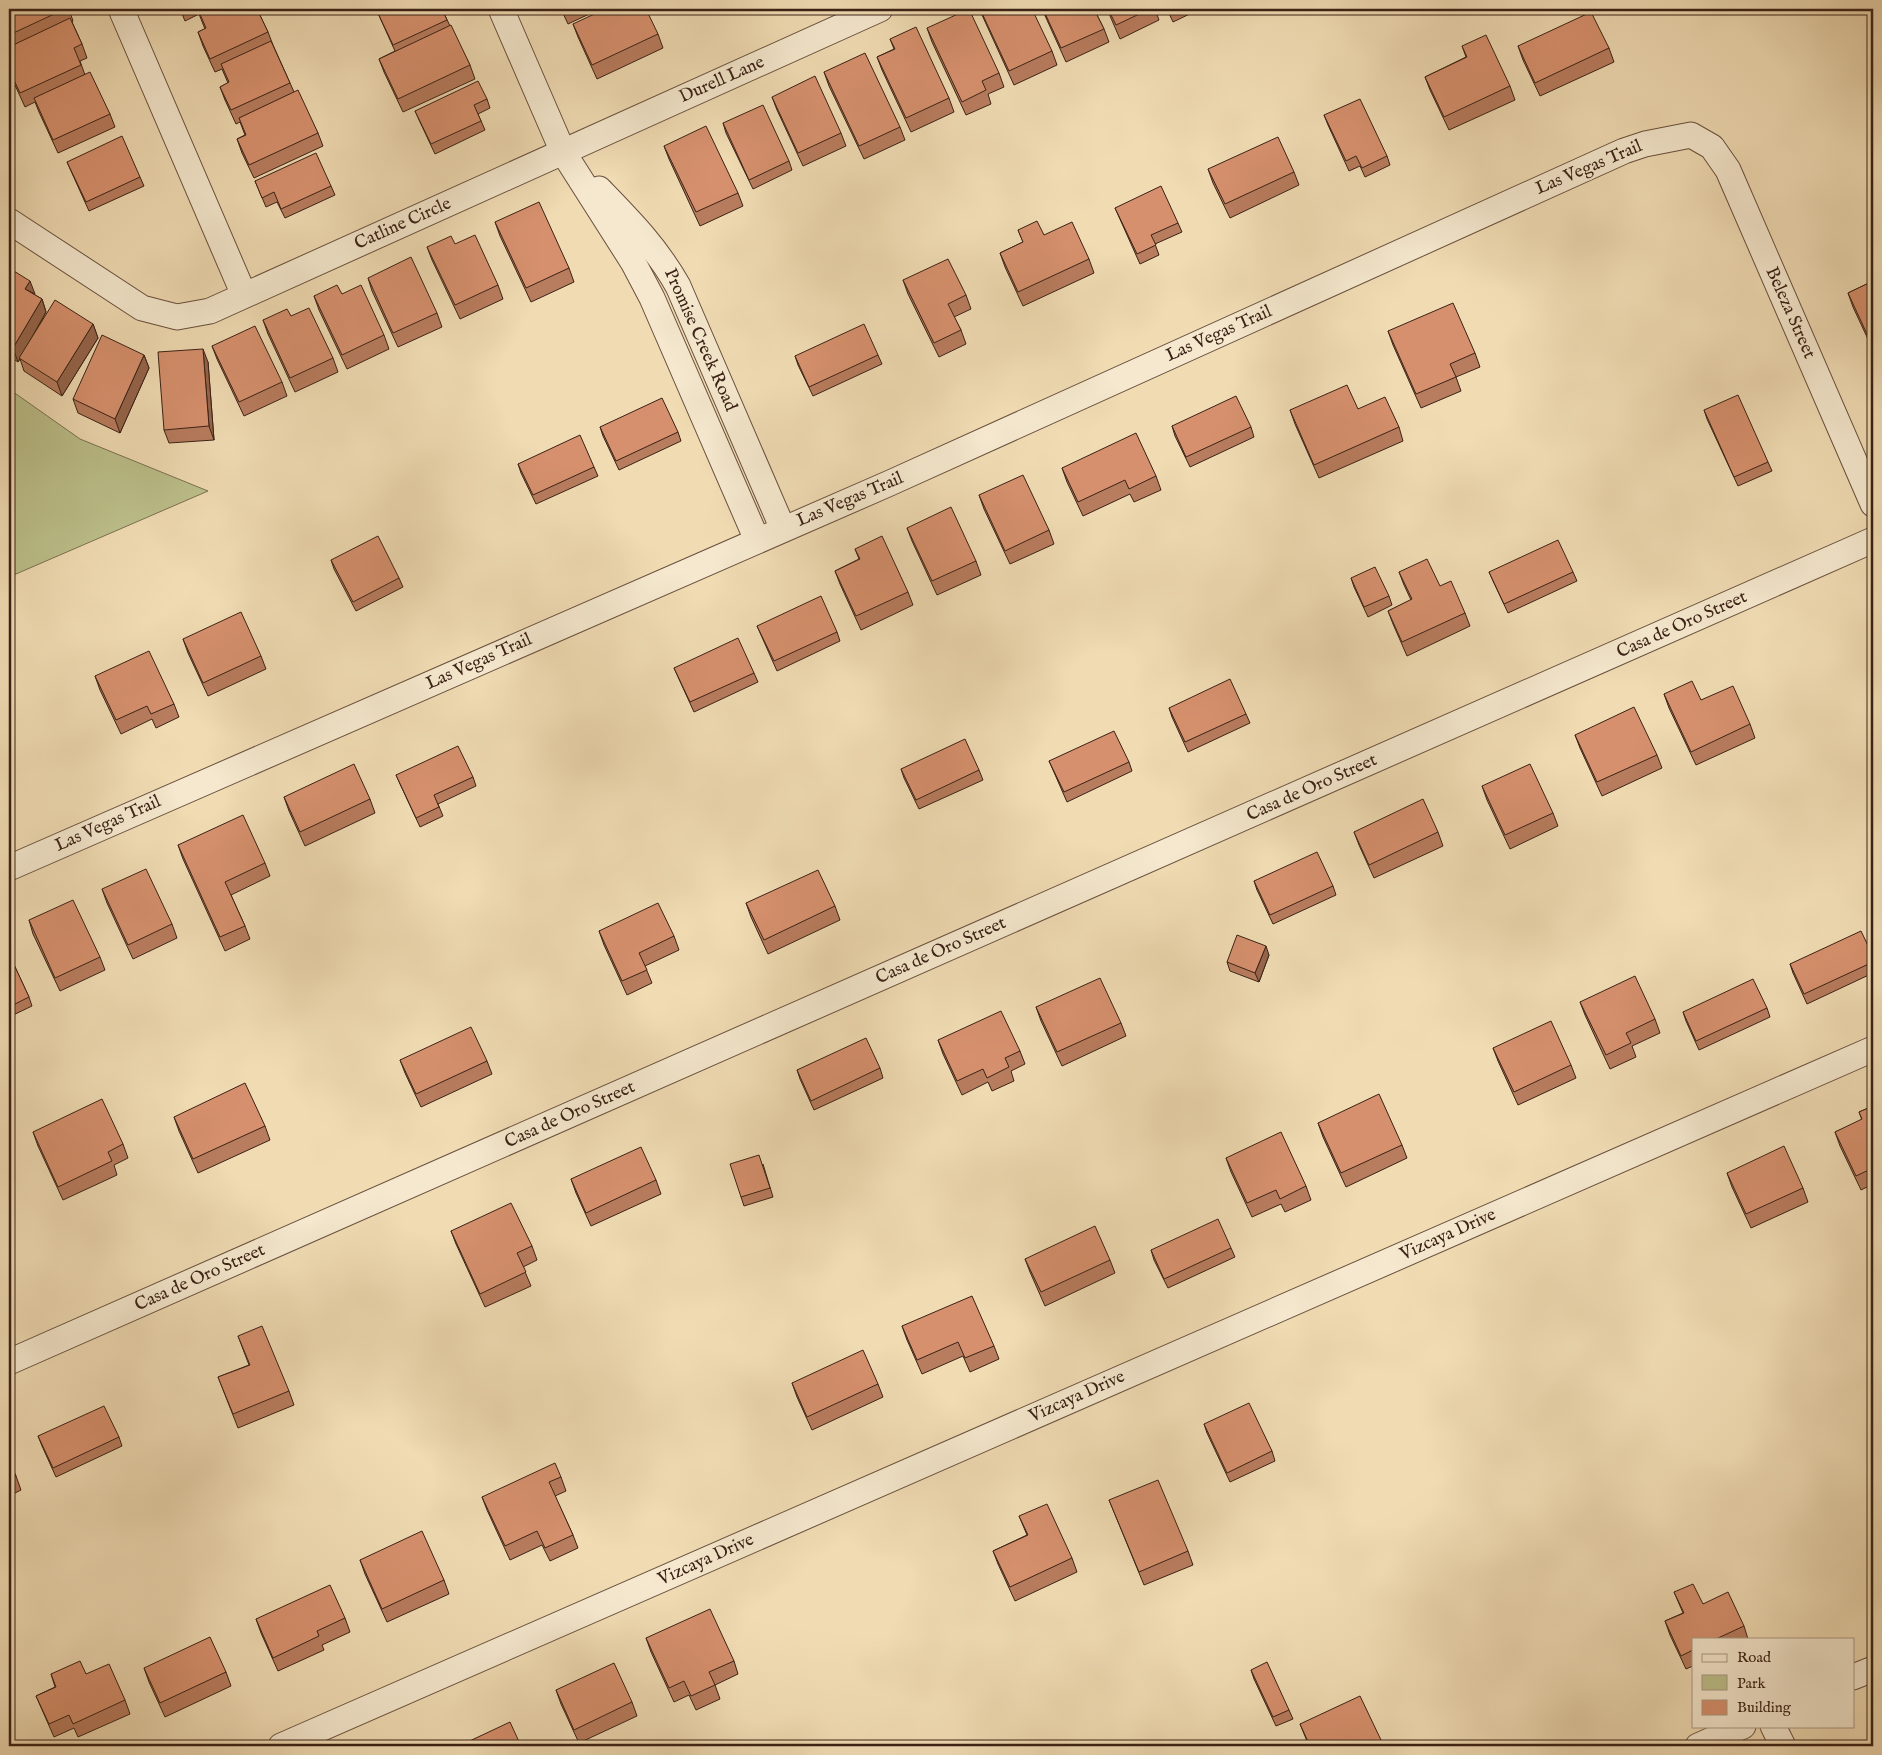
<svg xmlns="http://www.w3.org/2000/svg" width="1882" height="1755" font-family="'IM FELL English',serif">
	<rect width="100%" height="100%" fill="#f0dbb3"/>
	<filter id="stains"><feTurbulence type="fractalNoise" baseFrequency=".004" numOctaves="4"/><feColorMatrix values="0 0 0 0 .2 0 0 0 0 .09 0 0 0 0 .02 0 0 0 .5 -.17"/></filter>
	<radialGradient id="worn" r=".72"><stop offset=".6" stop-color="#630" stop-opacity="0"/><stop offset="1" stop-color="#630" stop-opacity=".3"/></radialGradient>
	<polygon fill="#bcc08b" stroke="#7b7150" points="9,389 80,439 208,491 9,577"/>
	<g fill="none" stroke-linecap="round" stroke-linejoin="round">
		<g stroke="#68503d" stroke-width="27">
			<g id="minor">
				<polyline points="121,9 244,295"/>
				<polyline points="501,9 563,152 633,262 652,298 757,540"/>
				<path d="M599,189c31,32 57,58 79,97l105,243"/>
				<polyline points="9,221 142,308 177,317 210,311 880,9"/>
				<polyline points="9,868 890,483 1624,151 1645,144 1691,135 1712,147 1728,170 1873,504"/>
				<polyline points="9,1362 1873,540"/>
				<polyline points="1853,1677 1873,1669"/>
				<polyline points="1773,1726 1783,1746"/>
				<polyline points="281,1746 1873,1049"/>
				<polyline points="1698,1746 1743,1726"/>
			</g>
		</g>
		<use href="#minor" stroke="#f5e8ce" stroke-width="25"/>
	</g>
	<g fill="#b87c5e" stroke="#3a2216">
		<polygon points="9,9 69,9 73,21 72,22 82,44 87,58 80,61 85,75 110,114 115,127 58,153 39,112 35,102 25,107 9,72"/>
		<polygon points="180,9 257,9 268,32 273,45 290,83 294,92 318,133 323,146 254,178 242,153 237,139 245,135 240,122 236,124 225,100 220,87 228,83 222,69 215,72 203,46 198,32 205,29 199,14 185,21"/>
		<polygon points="376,9 442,9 450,26 470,65 475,79 403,112 384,72 379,59 395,51"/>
		<polygon points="561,9 600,9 568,24"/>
		<polygon points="740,9 750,9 742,12"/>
		<polygon points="980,9 1052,51 1057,65 1014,85 982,15"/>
		<polygon points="1042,9 1094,9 1104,29 1109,42 1066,62"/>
		<polygon points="1107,9 1155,9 1159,20 1120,39"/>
		<polygon points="1167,9 1197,9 1198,10 1173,22"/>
		<polygon points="573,24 658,34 663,48 597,79 578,37"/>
		<polygon points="927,28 999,73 1004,87 988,94 991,104 966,115 932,42"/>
		<polygon points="890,39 949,98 954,112 911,132 882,70 877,57 894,49"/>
		<polygon points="1462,46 1510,86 1515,100 1449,130 1430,90 1425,77 1466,57"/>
		<polygon points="1518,46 1609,48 1614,62 1540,96 1523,60"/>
		<polygon points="824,72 900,127 905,140 864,159 829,86"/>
		<polygon points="772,97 841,133 846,146 803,166 777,110"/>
		<polygon points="487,99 490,108 478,114 485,130 435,154 419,120 415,111"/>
		<polygon points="1324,115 1387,156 1390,165 1365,177 1360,166 1349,171 1328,125"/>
		<polygon points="723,123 789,161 792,170 753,189 726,133"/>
		<polygon points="664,146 738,193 743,206 700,226 669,159"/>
		<polygon points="67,162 140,177 144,186 89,211 71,171"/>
		<polygon points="1208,169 1294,172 1299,185 1230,218 1213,183"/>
		<polygon points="255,181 331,186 335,195 285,218 277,202 266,207"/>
		<polygon points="1115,208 1178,223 1182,232 1155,244 1159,255 1140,264 1119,217"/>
		<polygon points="495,222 569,268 574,282 531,302 500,236"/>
		<polygon points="1018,230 1044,235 1089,259 1094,273 1023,306 1005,267 1000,253 1023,242"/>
		<polygon points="455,244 498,285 503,299 460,319 432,260 427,247"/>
		<polygon points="9,268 35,295 42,299 46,312 33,336 93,324 98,338 62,396 24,371 20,359 18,362 9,356"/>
		<polygon points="368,278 437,313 442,327 398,347 372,291"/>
		<polygon points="903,280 966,295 971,309 954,317 961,330 966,344 939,357 908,294"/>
		<polygon points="1873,281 1873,350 1853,307 1848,293"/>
		<polygon points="342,294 384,335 389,349 347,369 319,310 314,296"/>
		<polygon points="291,316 333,358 338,372 295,392 268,334 263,320"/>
		<polygon points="1388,331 1475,353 1480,367 1456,377 1461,391 1421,408 1393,345"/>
		<polygon points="212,346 282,382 287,396 244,416 217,359"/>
		<polygon points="144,355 149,368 120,433 78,413 73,399"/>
		<polygon points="878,355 882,364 813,396 798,365 795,356"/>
		<polygon points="208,362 214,440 169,443 164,430"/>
		<polygon points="1358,409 1399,427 1403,441 1319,478 1295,424 1290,410"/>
		<polygon points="1704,410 1768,462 1772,471 1738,486 1707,419"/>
		<polygon points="1172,426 1251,427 1254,437 1190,467 1175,436"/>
		<polygon points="600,427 678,432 681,441 619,470 603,436"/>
		<polygon points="518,464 594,467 598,476 536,504 521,473"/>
		<polygon points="1062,468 1156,476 1161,490 1134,502 1130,494 1083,516 1067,482"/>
		<polygon points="979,495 1049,530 1054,544 1010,564 984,509"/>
		<polygon points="907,528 976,561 981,575 937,595 912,541"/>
		<polygon points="855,549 908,592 913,605 861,630 840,584 835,571 859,559"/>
		<polygon points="331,560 399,578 403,587 356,611 334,569"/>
		<polygon points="1399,572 1465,613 1470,626 1407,656 1393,624 1388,611 1411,600 1404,585"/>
		<polygon points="1489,572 1573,572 1577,581 1508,613 1493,581"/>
		<polygon points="1351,578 1389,596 1392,605 1368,617 1354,587"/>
		<polygon points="757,626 837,632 840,641 777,671"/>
		<polygon points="183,639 261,656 266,669 208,696 188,653"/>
		<polygon points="674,668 754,673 758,682 694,712 678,677"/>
		<polygon points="95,676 174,704 179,717 156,728 152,719 121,734 100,690"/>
		<polygon points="1664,694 1701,700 1750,724 1755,738 1696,765 1669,708"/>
		<polygon points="1169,708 1246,714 1250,723 1188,752 1172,717"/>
		<polygon points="1575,735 1657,755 1662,768 1602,796 1580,748"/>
		<polygon points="1049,761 1129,762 1132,771 1067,802 1053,770"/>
		<polygon points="901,769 979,770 983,780 919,809 904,778"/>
		<polygon points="396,775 473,777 476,786 438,804 443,816 420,827 400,784"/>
		<polygon points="1482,786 1553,813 1558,826 1510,849 1487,800"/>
		<polygon points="284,797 370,799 375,813 305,846 289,811"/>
		<polygon points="1354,832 1438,832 1443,846 1374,878 1359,845"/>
		<polygon points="178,845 265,863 270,876 231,895 245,926 250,939 225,951 183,859"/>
		<polygon points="1254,881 1333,886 1336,895 1273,924 1257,890"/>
		<polygon points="102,889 172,924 177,938 133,959 107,903"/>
		<polygon points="746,903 835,906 840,920 768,954 751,917"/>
		<polygon points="29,920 100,957 105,970 60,991 33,934"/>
		<polygon points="599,931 674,936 679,950 645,966 652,983 627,995 604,945"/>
		<polygon points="9,954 29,997 32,1006 9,1017"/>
		<polygon points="1269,955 1259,982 1230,971 1227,962"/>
		<polygon points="1873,956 1873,973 1807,1004 1793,973 1790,964"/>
		<polygon points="1580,1002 1655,1019 1660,1033 1632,1046 1636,1057 1610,1069 1585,1015"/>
		<polygon points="1036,1007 1121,1023 1126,1036 1062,1066 1041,1021"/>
		<polygon points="1767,1008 1770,1017 1699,1050 1686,1021 1683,1012"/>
		<polygon points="938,1040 1020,1051 1025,1064 1011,1071 1014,1081 992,1091 988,1082 962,1095 943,1054"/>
		<polygon points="1493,1048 1571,1065 1576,1078 1518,1105 1498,1061"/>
		<polygon points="400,1060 487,1061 492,1074 421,1107 405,1073"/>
		<polygon points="880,1068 883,1078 814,1110 800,1079 797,1070"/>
		<polygon points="1873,1106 1873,1184 1861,1190 1840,1146 1835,1132 1862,1120 1859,1112"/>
		<polygon points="174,1117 265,1126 270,1140 198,1173 179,1131"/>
		<polygon points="1318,1123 1402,1145 1407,1158 1346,1187 1323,1137"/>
		<polygon points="33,1132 123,1144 128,1158 114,1165 117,1175 63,1200 38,1146"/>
		<polygon points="1226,1158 1306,1186 1311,1200 1285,1212 1281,1204 1252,1217 1231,1172"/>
		<polygon points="763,1164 773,1197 744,1206 741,1197"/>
		<polygon points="1727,1173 1803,1188 1808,1202 1751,1228 1732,1187"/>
		<polygon points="571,1179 656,1180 661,1194 591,1226 576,1193"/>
		<polygon points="451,1231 532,1246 537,1260 523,1267 531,1286 485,1307 456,1244"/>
		<polygon points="1231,1248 1235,1257 1168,1288 1154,1260 1151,1250"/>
		<polygon points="1025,1259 1110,1260 1115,1273 1045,1306 1030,1272"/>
		<polygon points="902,1326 994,1346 999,1359 970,1372 963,1356 922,1374 907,1340"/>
		<polygon points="238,1336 289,1391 294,1405 238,1428 218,1377 249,1365"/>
		<polygon points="792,1383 878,1384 883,1397 812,1430 797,1397"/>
		<polygon points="1204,1424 1272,1451 1275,1461 1230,1482 1207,1433"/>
		<polygon points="38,1436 119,1437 122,1446 56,1477 42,1446"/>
		<polygon points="9,1462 16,1476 21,1490 9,1496"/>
		<polygon points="561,1477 566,1491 555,1496 573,1535 578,1548 550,1561 542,1545 510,1560 487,1510 482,1497"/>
		<polygon points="1109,1500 1188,1551 1193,1565 1144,1585"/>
		<polygon points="1019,1516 1072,1558 1077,1572 1015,1601 998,1564 993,1551 1027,1535"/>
		<polygon points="360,1560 444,1580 449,1594 387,1622 365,1574"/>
		<polygon points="1674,1592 1703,1604 1744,1626 1748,1639 1693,1639 1693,1666 1686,1669 1670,1635 1665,1621 1683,1613"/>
		<polygon points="345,1618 350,1632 322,1645 324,1650 278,1671 261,1633 256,1619"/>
		<polygon points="646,1638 734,1661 738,1674 715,1685 720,1699 696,1710 689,1695 674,1702 651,1652"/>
		<polygon points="144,1668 226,1672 231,1686 165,1717 149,1682"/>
		<polygon points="1251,1670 1289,1710 1293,1719 1276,1726 1254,1679"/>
		<polygon points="51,1674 86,1674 125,1700 130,1714 78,1737 74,1728 54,1737 36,1696 55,1687"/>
		<polygon points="556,1690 632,1702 637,1716 579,1743 561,1704"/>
		<polygon points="1300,1724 1381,1740 1383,1746 1309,1746"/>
	</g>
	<g fill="#96654c" stroke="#3a2216">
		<polygon points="30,281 35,294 25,289"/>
		<polygon points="42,299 46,312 18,362 13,348"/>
		<polygon points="93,324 98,338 62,396 57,382"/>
		<polygon points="203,349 208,362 214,440 209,426"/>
		<polygon points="144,355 149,368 120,433 115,419"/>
		<polygon points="1266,946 1269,955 1259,982 1255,973"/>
	</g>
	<g fill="#d6906d" stroke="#3a2216">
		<polygon points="9,9 65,9 9,35"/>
		<polygon points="181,9 188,9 182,11"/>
		<polygon points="206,9 257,9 268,32 210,59 198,32 206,28 199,12"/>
		<polygon points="376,9 442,9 447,20 393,45"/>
		<polygon points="605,9 646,9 658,34 592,65 573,24"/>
		<polygon points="969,9 999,73 982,81 986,90 962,102 927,28"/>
		<polygon points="980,9 1032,9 1052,51 1009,71"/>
		<polygon points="1043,9 1094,9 1104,29 1061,48"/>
		<polygon points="1108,9 1150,9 1116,25"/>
		<polygon points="1591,12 1609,48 1535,83 1518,46"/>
		<polygon points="70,18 82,44 74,48 81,65 20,93 9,69 9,47"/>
		<polygon points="451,25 470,65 398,99 379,59"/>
		<polygon points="916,27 949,98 906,118 877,57 895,49 890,39"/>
		<polygon points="1486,35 1510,86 1444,117 1425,77 1467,57 1462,46"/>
		<polygon points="271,41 290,83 231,110 220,87 229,82 221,64"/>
		<polygon points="865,53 900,127 859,146 824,72"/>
		<polygon points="90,72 110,114 53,140 34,98"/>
		<polygon points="815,76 841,133 798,153 772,97"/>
		<polygon points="478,81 487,99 474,105 481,121 431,144 415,111"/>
		<polygon points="298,90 318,133 249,165 237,139 246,135 239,118"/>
		<polygon points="1360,99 1387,156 1362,168 1356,156 1346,161 1324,115"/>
		<polygon points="763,105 789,161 749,180 723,123"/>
		<polygon points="706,126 738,193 696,212 664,146"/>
		<polygon points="122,136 140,177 86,202 67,162"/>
		<polygon points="1278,137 1294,172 1225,204 1208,169"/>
		<polygon points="316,153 331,186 281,209 274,192 262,198 255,181"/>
		<polygon points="1161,186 1178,223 1151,235 1156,245 1137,254 1115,208"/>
		<polygon points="539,202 569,268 526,288 495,222"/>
		<polygon points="1037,221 1044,235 1072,222 1089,259 1018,292 1000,253 1023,242 1018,230"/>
		<polygon points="475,235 498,285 455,305 427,247 451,236 455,244"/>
		<polygon points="411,257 437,313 393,333 368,278"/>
		<polygon points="948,259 966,295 948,304 961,330 934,343 903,280"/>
		<polygon points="9,268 30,281 25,289 42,299 13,348 9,345"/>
		<polygon points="1873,281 1873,347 1848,293"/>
		<polygon points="337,285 342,294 361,285 384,335 342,355 314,296"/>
		<polygon points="55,300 93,324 57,382 19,358"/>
		<polygon points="1453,303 1475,353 1450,364 1456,377 1416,394 1388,331"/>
		<polygon points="309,308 333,358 290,378 263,320 287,309 291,316"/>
		<polygon points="864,324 878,355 809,387 795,356"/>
		<polygon points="255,326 282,382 239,402 212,346"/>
		<polygon points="102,335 144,355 115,419 73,399"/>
		<polygon points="203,349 209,426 164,430 158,352"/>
		<polygon points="1347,385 1358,409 1385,397 1399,427 1314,465 1290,410"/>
		<polygon points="1738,395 1768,462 1734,477 1704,410"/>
		<polygon points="1236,396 1251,427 1186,457 1172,426"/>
		<polygon points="662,398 678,432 616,461 600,427"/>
		<polygon points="1136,433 1156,476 1129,489 1125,480 1078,502 1062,468"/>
		<polygon points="580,435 594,467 533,495 518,464"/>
		<polygon points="1023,475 1049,530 1005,551 979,495"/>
		<polygon points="951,507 976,561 932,581 907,528"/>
		<polygon points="378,536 399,578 353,602 331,560"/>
		<polygon points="882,536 908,592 856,616 835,571 860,559 855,549"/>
		<polygon points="1558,540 1573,572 1504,604 1489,572"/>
		<polygon points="1427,559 1440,586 1451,581 1465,613 1402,642 1388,611 1412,599 1399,572"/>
		<polygon points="1375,567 1389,596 1364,607 1351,578"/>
		<polygon points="821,596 837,632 774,661 757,626"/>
		<polygon points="241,612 261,656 203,683 183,639"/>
		<polygon points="738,638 754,673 690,702 674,668"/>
		<polygon points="149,651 174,704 151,714 147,706 116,720 95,676"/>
		<polygon points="1230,679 1246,714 1185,742 1169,708"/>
		<polygon points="1692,681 1701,700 1733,686 1750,724 1691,752 1664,694"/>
		<polygon points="1634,707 1657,755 1597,782 1575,735"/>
		<polygon points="1114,731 1129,762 1064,792 1049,761"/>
		<polygon points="965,739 979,770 916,800 901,769"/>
		<polygon points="458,746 473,777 434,795 439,807 416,818 396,775"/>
		<polygon points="354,764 370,799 300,832 284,797"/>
		<polygon points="1530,764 1553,813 1505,835 1482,786"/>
		<polygon points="1423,799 1438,832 1369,865 1354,832"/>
		<polygon points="243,815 265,863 225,882 245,926 220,937 178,845"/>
		<polygon points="1317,852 1333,886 1270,915 1254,881"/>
		<polygon points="146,869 172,924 128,945 102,889"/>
		<polygon points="818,870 835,906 764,940 746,903"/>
		<polygon points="73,900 100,957 55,978 29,920"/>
		<polygon points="658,903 674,936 639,953 647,970 622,981 599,931"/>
		<polygon points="1861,931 1873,956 1873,962 1804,994 1790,964"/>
		<polygon points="1237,935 1266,946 1255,973 1227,962"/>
		<polygon points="9,954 29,997 9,1007"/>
		<polygon points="1635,976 1655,1019 1626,1033 1631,1043 1606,1055 1580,1002"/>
		<polygon points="1100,978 1121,1023 1057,1052 1036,1007"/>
		<polygon points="1753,979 1767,1008 1696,1041 1683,1012"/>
		<polygon points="1001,1011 1020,1051 1005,1058 1009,1067 987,1078 983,1069 957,1081 938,1040"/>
		<polygon points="1551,1021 1571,1065 1514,1092 1493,1048"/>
		<polygon points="471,1027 487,1061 416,1094 400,1060"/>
		<polygon points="866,1038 880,1068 811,1101 797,1070"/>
		<polygon points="245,1083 265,1126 193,1159 174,1117"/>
		<polygon points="1379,1094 1402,1145 1341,1173 1318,1123"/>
		<polygon points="102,1099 123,1144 108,1152 112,1161 58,1187 33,1132"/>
		<polygon points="1873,1106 1873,1168 1856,1176 1835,1132 1862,1119 1859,1112"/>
		<polygon points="1281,1132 1306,1186 1280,1199 1276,1190 1247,1203 1226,1158"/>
		<polygon points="1784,1146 1803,1188 1746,1214 1727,1173"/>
		<polygon points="641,1147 656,1180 586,1213 571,1179"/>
		<polygon points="759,1155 770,1188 741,1197 730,1164"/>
		<polygon points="511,1203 532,1246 517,1253 526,1272 480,1294 451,1231"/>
		<polygon points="1218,1219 1231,1248 1164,1279 1151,1250"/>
		<polygon points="1095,1226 1110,1260 1041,1292 1025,1259"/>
		<polygon points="972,1296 994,1346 965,1358 958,1342 917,1360 902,1326"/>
		<polygon points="262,1326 289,1391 233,1414 218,1377 250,1365 238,1336"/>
		<polygon points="863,1350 878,1384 807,1417 792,1383"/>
		<polygon points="1249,1403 1272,1451 1227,1473 1204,1424"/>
		<polygon points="104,1406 119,1437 53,1468 38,1436"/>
		<polygon points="9,1462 16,1476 9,1480"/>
		<polygon points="555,1463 561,1477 549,1482 573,1535 545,1548 537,1531 505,1546 482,1497"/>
		<polygon points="1158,1480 1188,1551 1139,1572 1109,1500"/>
		<polygon points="1047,1504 1072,1558 1010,1587 993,1551 1028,1535 1019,1516"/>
		<polygon points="422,1531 444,1580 382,1609 360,1560"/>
		<polygon points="1693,1584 1703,1604 1728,1592 1744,1626 1716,1639 1693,1639 1693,1650 1681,1656 1665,1621 1684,1613 1674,1592"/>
		<polygon points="330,1585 345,1618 317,1631 319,1636 273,1658 256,1619"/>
		<polygon points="710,1609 734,1661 709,1672 715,1685 691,1696 684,1681 669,1688 646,1638"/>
		<polygon points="210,1637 226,1672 160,1703 144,1668"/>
		<polygon points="80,1661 86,1674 109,1664 125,1700 73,1724 69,1715 49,1724 36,1696 56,1687 51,1674"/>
		<polygon points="1267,1662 1289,1710 1273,1717 1251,1670"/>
		<polygon points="614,1663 632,1702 574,1730 556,1690"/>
		<polygon points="1360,1696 1381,1740 1367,1746 1310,1746 1300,1724"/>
		<polygon points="510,1722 521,1746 459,1746"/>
	</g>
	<g text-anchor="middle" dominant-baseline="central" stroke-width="4" stroke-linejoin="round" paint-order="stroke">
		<g font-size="18" fill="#3a2216" stroke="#f5e8ce">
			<text transform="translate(722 80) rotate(-24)">Durell Lane</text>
			<text transform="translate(1589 168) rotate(-23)">Las Vegas Trail</text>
			<text transform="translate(403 224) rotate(-24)">Catline Circle</text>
			<text transform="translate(1790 313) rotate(66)">Beleza Street</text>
			<text transform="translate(1219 334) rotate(-24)">Las Vegas Trail</text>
			<text transform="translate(700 340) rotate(66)">Promise Creek Road</text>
			<text transform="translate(850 500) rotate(-23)">Las Vegas Trail</text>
			<text transform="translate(1682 625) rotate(-24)">Casa de Oro Street</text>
			<text transform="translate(479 662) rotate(-24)">Las Vegas Trail</text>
			<text transform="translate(1312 788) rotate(-24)">Casa de Oro Street</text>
			<text transform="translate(108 824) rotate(-24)">Las Vegas Trail</text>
			<text transform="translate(941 951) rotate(-24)">Casa de Oro Street</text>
			<text transform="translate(570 1115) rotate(-24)">Casa de Oro Street</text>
			<text transform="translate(1448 1235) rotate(-24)">Vizcaya Drive</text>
			<text transform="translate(200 1278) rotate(-24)">Casa de Oro Street</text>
			<text transform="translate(1077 1397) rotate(-24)">Vizcaya Drive</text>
			<text transform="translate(706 1560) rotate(-24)">Vizcaya Drive</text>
		</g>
	</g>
	<rect width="1882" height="1755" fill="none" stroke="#f0dbb3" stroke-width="30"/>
	<rect x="10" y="10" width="1862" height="1735" fill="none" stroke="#3a2216" stroke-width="2.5"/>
	<rect x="15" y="15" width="1852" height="1725" fill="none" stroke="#3a2216"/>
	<rect x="1692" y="1638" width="162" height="90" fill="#f5e8ce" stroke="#aa9984"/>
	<rect x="1702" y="1654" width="25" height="8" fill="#f5e8ce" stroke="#aa9984"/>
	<text x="1737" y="1662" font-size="15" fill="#3a2216">Road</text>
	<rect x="1702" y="1675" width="25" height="15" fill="#bcc08b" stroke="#aa9984"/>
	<text x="1737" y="1688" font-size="15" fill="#3a2216">Park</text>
	<rect x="1702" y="1700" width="25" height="15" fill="#d6906d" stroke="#aa9984"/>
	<text x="1737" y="1712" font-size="15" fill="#3a2216">Building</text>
	<rect width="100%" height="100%" filter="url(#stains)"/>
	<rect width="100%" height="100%" fill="url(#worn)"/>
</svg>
